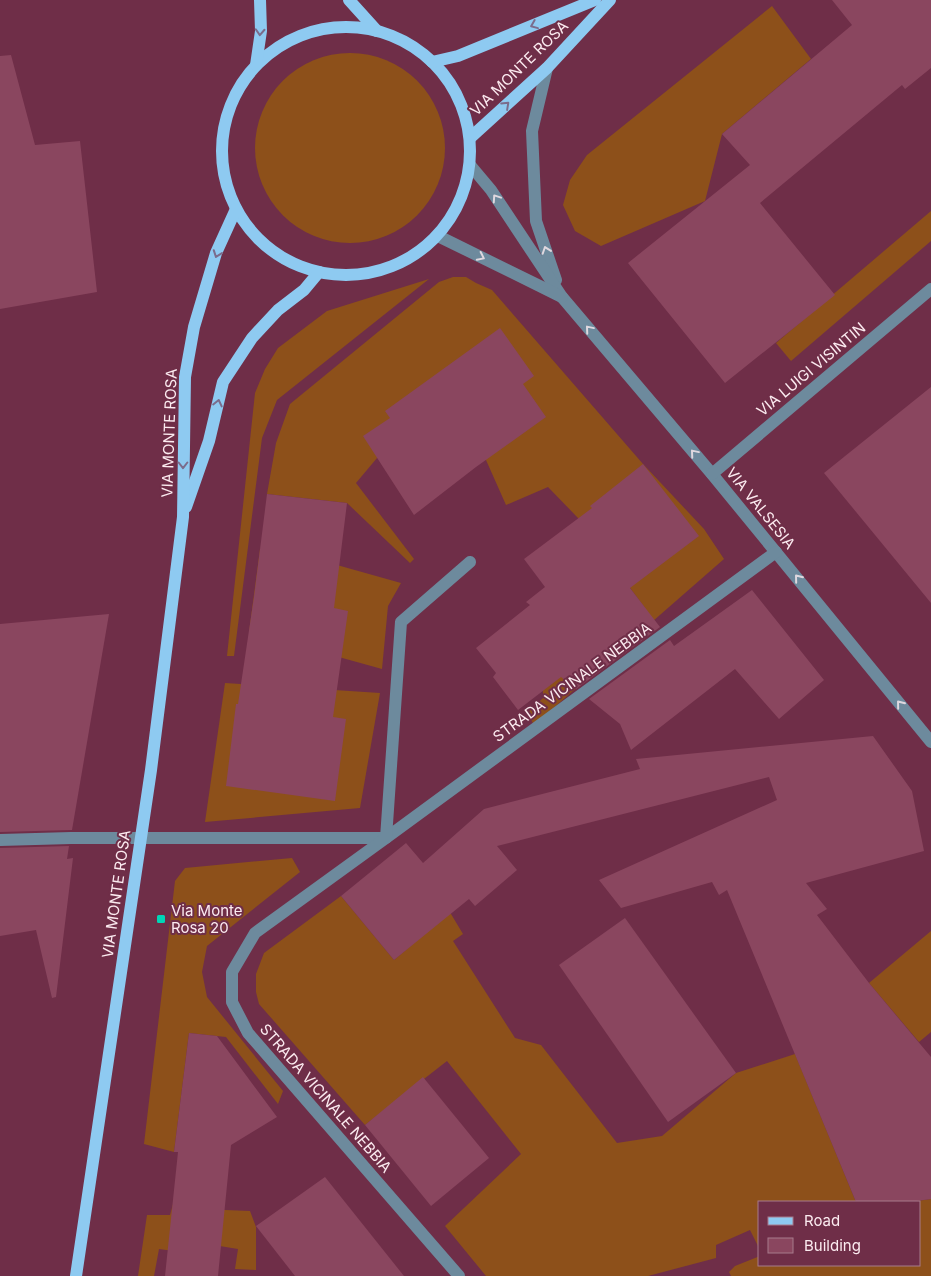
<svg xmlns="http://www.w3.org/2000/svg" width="931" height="1276" font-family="Inter,sans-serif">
	<rect width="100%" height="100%" fill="#6f2e48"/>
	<g fill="#8d501a">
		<polygon points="772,6 811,59 722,134 705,201 601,246 575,231 563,205 570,180 587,155"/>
		<circle cx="350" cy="148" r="95"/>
		<polygon points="931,211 931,241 791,361 776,343"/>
		<polygon points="453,277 466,277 476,283 492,290 643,464 704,529 724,559 534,725 527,713 543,698 543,679 589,644 645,608 578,518 548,487 506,505 486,460 377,458 356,483 414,559 410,563 347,503 267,494 276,443 290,404 439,282"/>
		<polygon points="429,279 277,400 262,438 234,656 227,656 255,393 265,369 278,348 327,311"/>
		<polygon points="260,549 305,556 401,583 388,606 382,669 249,632"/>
		<polygon points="225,683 380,693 360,808 205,822"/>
		<polygon points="292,858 300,872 207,946 202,972 207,997 283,1091 278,1104 226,1037 189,1033 174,1152 144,1144 175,881 185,868"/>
		<polygon points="341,896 394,960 433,927 445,904 463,934 453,941 515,1038 541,1045 617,1143 662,1136 736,1073 795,1054 856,1202 760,1202 760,1250 750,1230 716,1245 716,1258 648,1276 486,1276 445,1226 521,1154 447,1061 365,1125 259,1004 256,992 256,974 264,953"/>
		<polygon points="931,931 931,1032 919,1042 869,983"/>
		<polygon points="931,1199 931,1276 731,1276 729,1272 735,1266 760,1256 760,1265 920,1265 920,1202 909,1202"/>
		<polygon points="173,1204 225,1210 250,1211 256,1227 256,1270 235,1269 238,1249 183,1240 181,1252 159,1249 154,1276 138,1276 147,1215 170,1215"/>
	</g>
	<g fill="#8a465f">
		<polygon points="832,0 931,0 931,68 905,89 902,85 760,203 835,295 725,383 628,263 750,165 722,134 852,25"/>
		<polygon points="11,55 35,145 80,141 97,292 0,309 0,56"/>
		<polygon points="500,328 534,376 523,384 546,417 476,467 414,515 363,436 390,418 385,411"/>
		<polygon points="931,387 931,603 824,473"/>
		<polygon points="643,464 699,536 630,588 660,627 576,689 561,677 518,710 493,677 496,673 476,648 530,605 526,602 545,587 524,559 592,508 590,506"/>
		<polygon points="267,494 347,503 334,608 348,611 333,717 346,719 335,801 226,786 236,704 238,704 254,597"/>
		<polygon points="752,590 824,680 779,719 735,669 631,750 620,724 589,699 670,640 674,646"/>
		<polygon points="109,614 72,830 0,832 0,624"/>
		<polygon points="873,736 912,791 924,851 806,883 827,909 817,915 869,983 931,1057 931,1199 909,1202 856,1202 727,890 719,895 712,882 621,908 599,880 777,800 769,777 497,846 517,870 475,906 469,899 394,960 341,896 406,843 423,863 484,809 640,769 636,759"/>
		<polygon points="69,846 67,859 73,858 56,997 52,998 36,930 0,936 0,848"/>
		<polygon points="625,918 736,1073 668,1122 559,965"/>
		<polygon points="189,1033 217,1036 277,1117 231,1145 218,1276 165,1276 178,1152 174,1152"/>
		<polygon points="423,1077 489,1158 431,1206 365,1125"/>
		<polygon points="325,1177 404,1276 295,1276 256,1226"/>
	</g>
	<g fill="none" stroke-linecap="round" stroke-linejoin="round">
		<g stroke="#6d8a9d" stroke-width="12">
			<polyline points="547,68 532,131 536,221 556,280"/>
			<polyline points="470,165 491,190 562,297 712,474 931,742"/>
			<polyline points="438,236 562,297"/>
			<polyline points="712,474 931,289"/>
			<polyline points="0,840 71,838 386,838 776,552"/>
			<polyline points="459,1276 248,1033 232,1002 232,972 255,933 386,838 401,622 470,562"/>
		</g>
		<g stroke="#8ecaf1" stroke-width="12">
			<polyline points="349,0 377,31"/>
			<circle cx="346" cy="151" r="124"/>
			<polyline points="432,62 458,56 595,0"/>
			<polyline points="256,65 261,31 260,0"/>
			<polyline points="470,138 547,68 610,0"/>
			<polyline points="186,507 209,441 223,382 252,338 278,310 304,290 319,272"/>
			<polyline points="76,1276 151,770 183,517 185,377 194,327 216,253 236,209"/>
		</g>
	</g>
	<defs><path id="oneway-chevron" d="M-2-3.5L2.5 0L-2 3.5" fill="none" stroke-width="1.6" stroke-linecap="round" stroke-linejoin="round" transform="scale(1.25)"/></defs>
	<g stroke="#7b6c8c">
		<use href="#oneway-chevron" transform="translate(534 25) rotate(158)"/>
		<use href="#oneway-chevron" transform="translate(260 32) rotate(93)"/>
		<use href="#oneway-chevron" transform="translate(506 105) rotate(-43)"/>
		<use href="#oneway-chevron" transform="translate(217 254) rotate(110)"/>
		<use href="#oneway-chevron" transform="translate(218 403) rotate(-77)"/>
		<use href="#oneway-chevron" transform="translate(183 465) rotate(90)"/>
	</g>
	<g stroke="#dfd8df">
		<use href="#oneway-chevron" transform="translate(496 198) rotate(-124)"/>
		<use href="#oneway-chevron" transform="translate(546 250) rotate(-109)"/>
		<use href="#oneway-chevron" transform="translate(481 257) rotate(26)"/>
		<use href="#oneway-chevron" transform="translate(589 329) rotate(-130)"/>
		<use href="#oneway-chevron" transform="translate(694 453) rotate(-130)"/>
		<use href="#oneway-chevron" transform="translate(798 578) rotate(-129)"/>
		<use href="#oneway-chevron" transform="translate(900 704) rotate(-129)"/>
	</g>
	<rect fill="#00d5b7" stroke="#6f2e48" stroke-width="2" x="156" y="914" width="10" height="10" rx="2.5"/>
	<g text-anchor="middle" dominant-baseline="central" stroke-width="4" stroke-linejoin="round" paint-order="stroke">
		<g font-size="15" fill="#fcebf0" stroke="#6f2e48">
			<text transform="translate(519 68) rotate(-44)">VIA MONTE ROSA</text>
			<text transform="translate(811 369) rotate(-40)">VIA LUIGI VISINTIN</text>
			<text transform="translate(169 433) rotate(-88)">VIA MONTE ROSA</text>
			<text transform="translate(761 508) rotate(51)">VIA VALSESIA</text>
			<text transform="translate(572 682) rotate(-36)">STRADA VICINALE NEBBIA</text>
			<text transform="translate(116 894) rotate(-82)">VIA MONTE ROSA</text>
			<text transform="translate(326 1098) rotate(49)">STRADA VICINALE NEBBIA</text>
		</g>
		<g font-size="15" fill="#fcebf0" stroke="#6f2e48" text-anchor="start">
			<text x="171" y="910">Via Monte<tspan x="171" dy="17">Rosa 20</tspan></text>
		</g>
	</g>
	<rect x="758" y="1201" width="162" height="65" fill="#6f2e48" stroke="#a77a8b"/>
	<rect x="768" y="1217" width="25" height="8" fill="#8ecaf1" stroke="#a77a8b"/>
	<text x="804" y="1226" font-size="15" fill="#fcebf0">Road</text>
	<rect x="768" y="1238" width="25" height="15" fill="#8a465f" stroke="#a77a8b"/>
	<text x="804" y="1251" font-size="15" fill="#fcebf0">Building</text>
</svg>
